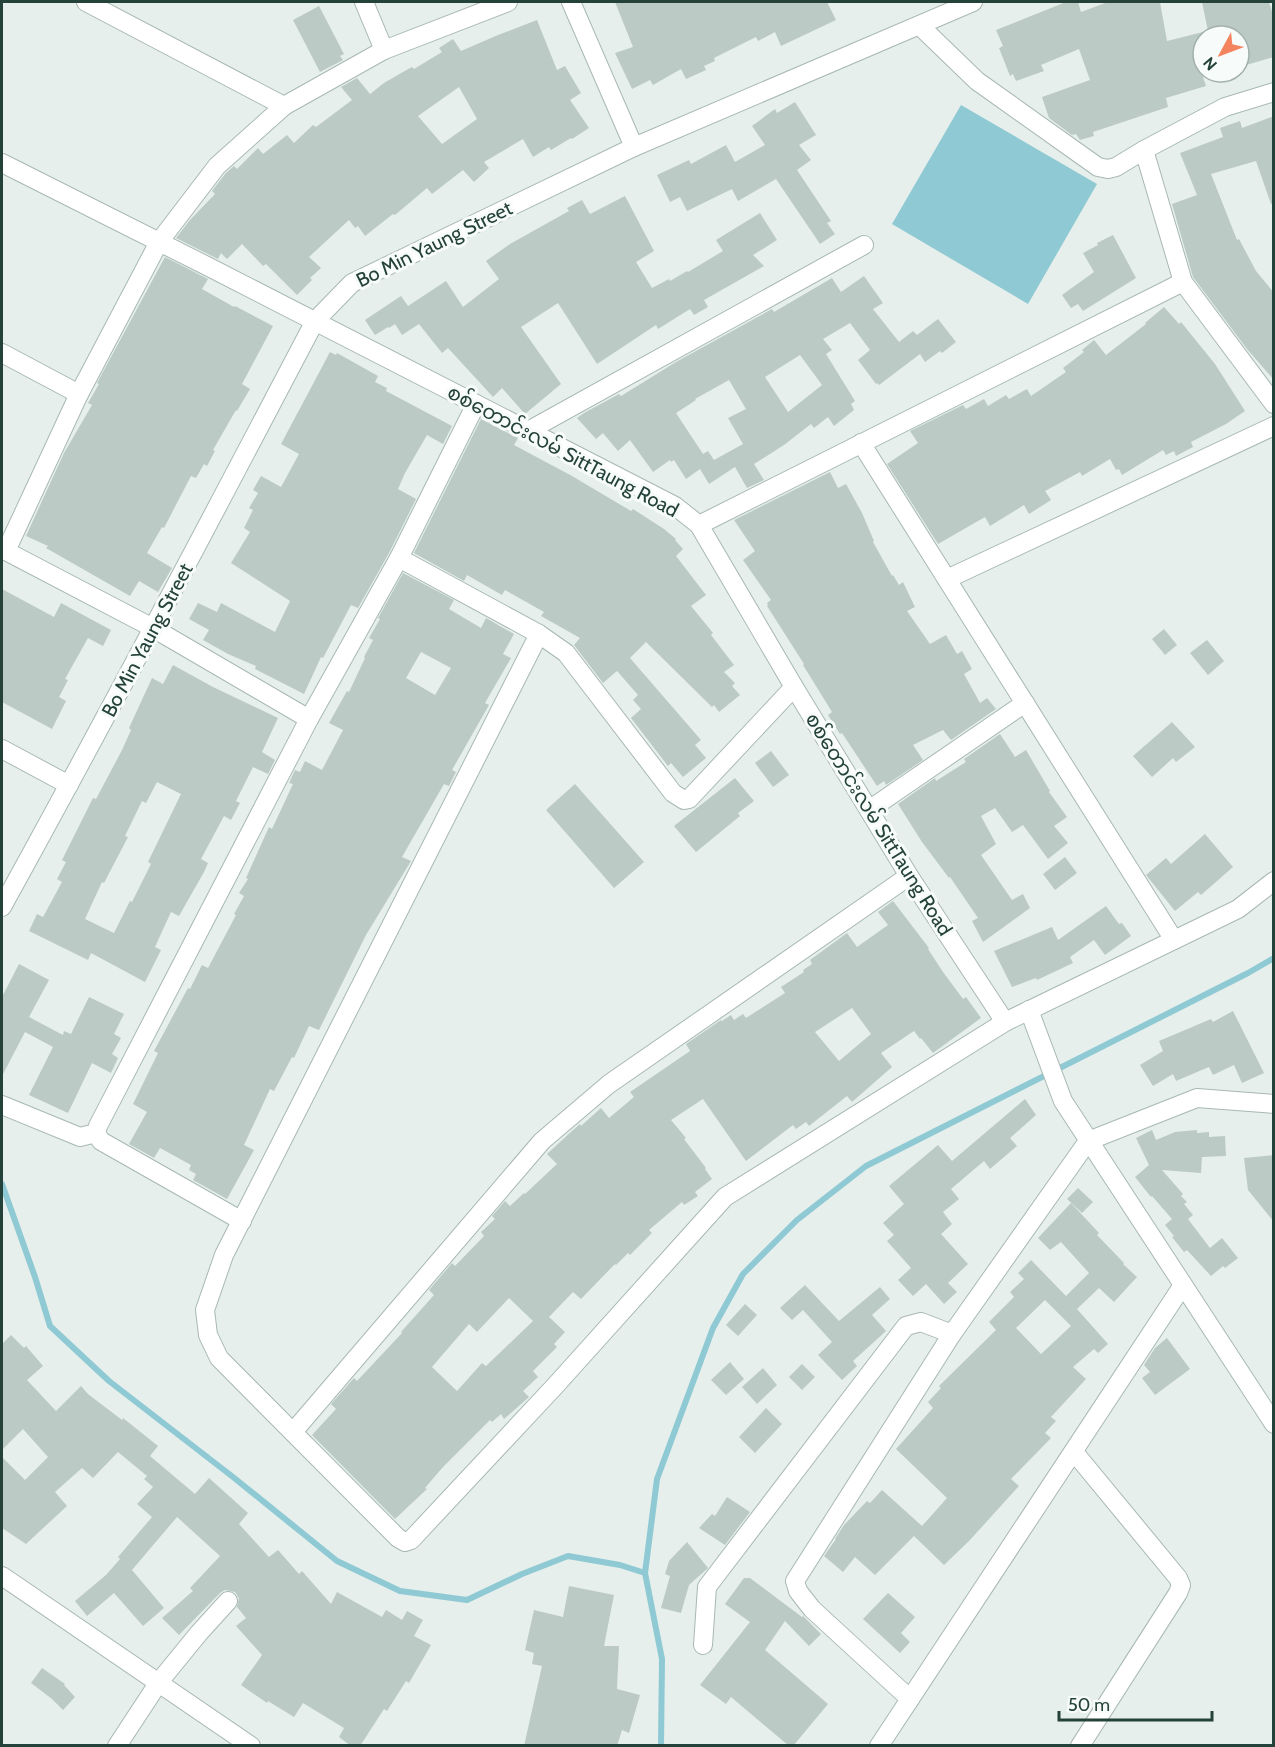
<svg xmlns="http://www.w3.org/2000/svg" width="1275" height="1747" font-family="Cabin,'Noto Sans Myanmar',sans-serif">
	<rect width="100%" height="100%" fill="#e6efeb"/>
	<polygon fill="#8ec9d4" points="961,105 1097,184 1028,304 892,224"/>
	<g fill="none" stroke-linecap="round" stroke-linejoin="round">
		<g stroke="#8ec9d4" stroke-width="6">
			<polyline points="2,1184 35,1277 50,1326 109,1381 233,1477 337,1561 400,1591 467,1600 522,1574 568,1556 620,1565 645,1573"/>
			<polyline points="661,1746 662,1659 645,1573 657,1479 713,1328 743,1274 797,1220 866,1166 1248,973 1274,958"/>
		</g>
	</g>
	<g fill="#bbcac4" fill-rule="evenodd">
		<polygon points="615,2 827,2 836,20 781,46 775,32 758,41 756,37 714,58 715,61 704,66 706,70 686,79 681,69 653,85 650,80 632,89 615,53 633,47"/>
		<polygon points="1066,2 1078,2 1081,12 1108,2 1160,2 1167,41 1203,32 1203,77 1206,86 1166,98 1168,107 1093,132 1094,136 1080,140 1076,134 1072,135 1049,118 1042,97 1090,80 1079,49 1041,65 1044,71 1016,81 1013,74 1010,76 999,48 1003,46 996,30"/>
		<polygon points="1202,2 1269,2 1274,18 1274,57 1239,67 1239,36 1209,36"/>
		<polygon points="319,6 344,54 340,56 343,60 320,72 293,20"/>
		<path d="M537,20l20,50 8,-4 16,27 -11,7 19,28 -17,11 -1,-1 -20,12 -2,-3 -16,10 -10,-18 -39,23 5,6 -15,14 -11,-12 -31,24 -5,-6 -32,27 -2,-1 -28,22 -7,-10 -3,2 -6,-8 -40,37 12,11 -11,10 2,2 -15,15 -31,-31 -3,2 -21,-22 -15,15 -6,-6 -3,6 -42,-21 14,-18 25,-26 -3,-3 13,-17 9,-8 3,3 21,-21 5,6 24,-19 7,8 19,-18 3,2 36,-27 -11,-13 16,-9 13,16 14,-11 19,-11 9,-5 2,2 28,-17 -3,-4 14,-9 8,12 37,-16zM459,87l18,32 -35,25 -24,-28z"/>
		<polygon points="795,102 816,135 799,145 811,160 797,170 831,221 827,223 835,234 820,244 776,179 738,201 732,189 687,211 680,197 670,202 657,175 689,160 691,164 726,145 735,162 765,145 752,126 775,109 777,113"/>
		<polygon points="1274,116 1274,204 1271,204 1256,161 1211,174 1237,240 1239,239 1256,271 1274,293 1274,380 1247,349 1193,277 1172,204 1197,195 1180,153 1223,137 1220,128 1240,121 1242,128"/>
		<polygon points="625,196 654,251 636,262 652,288 669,279 670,281 687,271 688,272 723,251 716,240 760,213 777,240 753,255 764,266 704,300 708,307 694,315 690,309 658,329 656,325 597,364 558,303 521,327 561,384 525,414 502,388 493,397 448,348 442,353 419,324 402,335 395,324 389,328 388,327 375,335 365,320 401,296 408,306 446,281 463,307 499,279 486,261 510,244 569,211 567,208 582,200 590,214"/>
		<polygon points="1113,235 1136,278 1083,311 1078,304 1071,308 1062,295 1094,272 1083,253 1098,245 1097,243"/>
		<polygon points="165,257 208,279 202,289 234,307 235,306 273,326 242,384 250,389 237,411 236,410 213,450 215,451 207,466 204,464 196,478 191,476 164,528 162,527 147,553 172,568 158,592 139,581 130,596 46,548 48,546 26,536 64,453 92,405 88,403 99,384 97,383"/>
		<path d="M864,276l19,27 -10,6 26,33 14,-11 4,4 21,-16 18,23 -14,11 -2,-2 -15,11 -5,-8 -41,31 -2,-2 -1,1 -18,-24 12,-10 -20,-27 -27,16 9,11 -6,4 29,47 -4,3 3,6 -20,16 -6,-9 -14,11 -3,-4 -27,21 -30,19 10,16 -17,8 -12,-21 -26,17 -9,-15 -14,10 -12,-19 -3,2 -1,-2 -17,12 -23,-32 -12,11 -15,-18 -7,6 -19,-21 7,-5 35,-19 2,2 55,-34 96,-53 2,3 58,-34 9,14zM800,355l22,30 -34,27 -23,-35zM729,380l17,29 -18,9 15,26 -29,16 -6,-9 -5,3 -27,-41 20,-13 -1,-1z"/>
		<polygon points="1164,307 1179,324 1181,322 1215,364 1245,411 1226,424 1191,442 1193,447 1176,456 1174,451 1166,455 1163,450 1122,475 1119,469 1116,470 1110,459 1082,476 1080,472 1045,491 1051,500 1029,514 1024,505 990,526 985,517 938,544 887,464 918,443 910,431 963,405 966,409 984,399 988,406 1006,395 1009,399 1027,389 1031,396 1066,372 1063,368 1084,352 1082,350 1094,340 1106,355 1146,324 1145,323"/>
		<polygon points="330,352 336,355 337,353 378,376 375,382 387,388 386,391 452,426 443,444 427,435 405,473 398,489 416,499 389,553 358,608 351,605 323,658 321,657 304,694 255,669 256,666 228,654 203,640 209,630 189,619 198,603 217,612 221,603 275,632 290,601 231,563 250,532 244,528 253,510 249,508 258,493 253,490 261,476 281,487 299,454 281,444"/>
		<polygon points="481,419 518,438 514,445 572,476 631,511 633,509 664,529 676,539 675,540 683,549 676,556 706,595 691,606 713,633 711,635 734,665 724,672 735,683 732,686 740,695 719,712 714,705 712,707 646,642 630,658 701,740 695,745 706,758 683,777 671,763 668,766 631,718 641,709 633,700 638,695 617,671 603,683 574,645 580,638 541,616 544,612 505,590 502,595 467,575 464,581 414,553"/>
		<polygon points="830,472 838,488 846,484 862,513 874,541 873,542 892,576 893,575 899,585 903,582 915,607 907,611 930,644 946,635 957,654 962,651 972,669 964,674 980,703 987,698 996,709 951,740 943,730 913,745 923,760 886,785 884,781 877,786 842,733 840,734 828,715 832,712 803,665 804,664 767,606 768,605 767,603 771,600 743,560 755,551 734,520"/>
		<path d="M403,573l51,27 -5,9 32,19 5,-10 28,16 -11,20 8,4 -26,45 4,2 -37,65 4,2 -7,14 -5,-2 -42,73 9,4 -45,74 -47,95 -10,-4 -15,32 -2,-1 -18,34 -4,-2 -26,56 10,5 -27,49 -34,-19 3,-6 -7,-4 2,-5 -31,-17 -6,10 -25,-14 18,-32 -14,-8 25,-51 -4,-2 34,-63 2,1 12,-24 6,3 28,-53 -2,-1 10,-18 -5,-3 9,-14 -2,-1 23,-51 3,2 21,-45 -4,-1 6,-13 5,2 5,-11 17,9 21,-40 -14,-7 18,-32 2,1 16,-34 -1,-1 9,-17 -4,-2 11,-19 -2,-1zM421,652l30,16 -16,27 -29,-17z"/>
		<polygon points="2,589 54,617 61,603 111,630 103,646 88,638 65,679 68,680 59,697 66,701 52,729 2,702"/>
		<polygon points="1164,629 1177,645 1165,655 1152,639"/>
		<polygon points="1207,640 1224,661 1208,675 1190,653"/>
		<path d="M173,665l40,22 65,31 -16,34 13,8 -7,14 -15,-7 -17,34 4,2 -9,17 -7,-4 -23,43 7,4 -4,9 -25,44 -8,-4 -16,35 6,3 -16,32 -54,-29 -3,7 -59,-29 8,-17 6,3 19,-35 -5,-3 9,-17 -4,-2 31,-62 3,1 26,-49 9,-20 -2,-2 23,-50 11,6zM157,782l24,12 -33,68 3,2 -19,38 -2,-1 -16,32 -29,-14 17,-37 2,1 24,-46 -3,-1 17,-35 4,2z"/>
		<polygon points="1172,722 1195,747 1176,762 1173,758 1152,777 1133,756"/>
		<polygon points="1000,734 1015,757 1026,750 1050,791 1049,792 1067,817 1054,826 1068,843 1048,859 1023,825 1012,832 995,808 981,816 996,844 981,855 1012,900 1023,894 1030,908 983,942 972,921 978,918 950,877 949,878 922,842 898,804 935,778 936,781 966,762 964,759"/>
		<polygon points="771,751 789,775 773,787 755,763"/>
		<polygon points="735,778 754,801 738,813 740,816 696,852 674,826"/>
		<polygon points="575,784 644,862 614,888 546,810"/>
		<polygon points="1205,834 1233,867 1201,895 1198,892 1175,911 1146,875 1166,858 1171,864"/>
		<polygon points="1065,857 1077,873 1055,890 1043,874"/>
		<path d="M893,901l36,47 -1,1 15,23 20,27 3,-2 15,21 -48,35 -12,-15 -1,1 -6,-8 -33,22 11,14 -40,35 -5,-6 -38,30 -3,-4 -10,7 -3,-4 -47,36 -43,-62 -32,21 15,18 -2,1 22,29 -1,1 7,10 -17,13 3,4 -14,9 -2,-3 -33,28 3,3 -22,22 -2,-2 -12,12 -1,-1 -34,35 -8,-7 -24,25 16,15 -11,12 3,3 -24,24 5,6 -15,14 6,6 -25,22 -3,-5 -9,8 -2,-2 -47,47 -18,21 2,1 -32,30 -83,-84 24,-26 -5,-5 23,-26 3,3 45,-48 -1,-1 33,-37 -5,-5 23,-27 3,3 29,-30 -3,-4 14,-13 -3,-3 13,-15 5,5 14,-13 1,1 32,-30 -10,-10 25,-23 8,-7 1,2 20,-18 8,10 25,-21 -4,-5 60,-41 -4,-7 35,-24 1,1 9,-6 3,5 9,-6 3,4 39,-25 -4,-6 23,-15 -1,-2 9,-6 -2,-4 37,-27 10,14 31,-22 -10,-13zM852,1008l19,26 -32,27 -24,-29zM509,1298l24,23 -47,45 -4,-3 -25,28 -25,-24 37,-43 8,8z"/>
		<polygon points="1106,906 1119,924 1122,923 1131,936 1105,955 1094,940 1070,957 1073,963 1037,980 1036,978 1012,987 994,951 1052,927 1058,940"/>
		<polygon points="19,964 49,980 29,1017 63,1035 64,1031 71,1034 89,997 124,1014 114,1034 121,1038 112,1054 118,1058 111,1073 92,1063 68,1113 29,1095 53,1047 25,1032 2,1076 2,997"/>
		<polygon points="1233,1011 1264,1073 1242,1083 1234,1065 1213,1075 1209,1067 1176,1081 1173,1074 1153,1086 1140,1065 1163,1051 1159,1041 1211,1019 1213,1022"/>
		<polygon points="1025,1099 1036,1115 1010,1138 1017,1146 990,1169 984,1161 951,1189 959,1199 943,1212 952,1224 941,1234 968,1264 948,1283 957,1292 944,1304 926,1284 913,1296 898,1280 911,1268 887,1241 894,1235 883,1223 904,1204 889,1186 938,1145 952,1161"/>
		<polygon points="1152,1130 1156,1140 1175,1132 1197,1130 1197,1133 1209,1132 1209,1137 1225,1136 1226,1156 1202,1157 1201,1173 1162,1170 1183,1194 1181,1196 1187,1202 1184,1204 1193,1215 1188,1219 1210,1248 1222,1238 1238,1258 1225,1268 1223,1266 1211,1276 1187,1250 1184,1252 1172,1237 1174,1236 1165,1225 1172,1219 1152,1196 1151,1197 1135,1177 1149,1165 1136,1138"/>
		<polygon points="1274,1155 1274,1222 1248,1190 1244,1158"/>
		<polygon points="1078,1188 1093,1202 1082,1213 1067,1199"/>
		<path d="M1071,1203l28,30 -2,2 27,28 -1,1 14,13 -23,25 -15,-14 -22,21 31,35 -10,9 -4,-4 -21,18 13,12 -35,38 5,4 -11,12 6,5 -40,41 8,7 -50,55 -25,24 -30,-29 -39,39 -20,-18 -12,15 -19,-16 12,-17h-1l9,-14 23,-24 3,2 12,-13 40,36 25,-28 -51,-49 37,-41 -5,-6 13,-14 -2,-2 57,-56 -7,-8 25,-25 -4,-5 14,-13 -6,-6 13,-13 35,36 23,-23 -28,-31 -11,8 -12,-12zM1045,1300l26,26 -30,28 -25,-26z"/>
		<polygon points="805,1285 839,1321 880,1287 890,1299 872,1315 886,1331 853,1361 857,1366 842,1380 818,1355 832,1342 803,1310 792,1320 780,1308"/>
		<polygon points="745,1304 757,1315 738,1336 726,1325"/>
		<polygon points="11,1335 24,1348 26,1346 43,1366 27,1380 56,1411 81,1386 88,1394 122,1420 123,1418 158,1446 150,1456 195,1494 209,1478 248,1513 239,1524 269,1557 278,1550 299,1574 302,1571 331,1604 337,1592 382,1617 386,1610 402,1620 407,1611 423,1620 414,1636 431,1645 409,1683 406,1681 387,1711 384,1709 360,1746 351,1746 339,1737 344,1728 303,1703 294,1717 268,1701 267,1703 241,1685 262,1655 236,1626 246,1618 237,1607 239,1598 235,1592 225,1590 220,1593 179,1635 162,1618 193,1591 190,1588 220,1556 177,1517 132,1570 164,1608 143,1626 114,1593 87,1616 75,1601 106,1575 120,1559 118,1557 152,1517 137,1504 153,1487 144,1479 147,1476 118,1452 93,1478 82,1468 55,1492 67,1506 26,1544 2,1528 2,1457 25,1480 48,1457 23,1429 2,1450 2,1344"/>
		<polygon points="1167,1338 1190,1369 1155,1395 1142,1378 1150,1372 1144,1365 1155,1348"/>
		<polygon points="730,1362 744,1379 726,1395 711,1380"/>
		<polygon points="802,1364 815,1377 802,1390 789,1377"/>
		<polygon points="763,1368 777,1385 757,1404 742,1387"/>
		<polygon points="766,1408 782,1424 755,1453 739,1437"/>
		<polygon points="727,1497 750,1512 725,1545 699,1528 712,1514 715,1516"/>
		<polygon points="687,1542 708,1568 689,1585 681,1613 661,1608 670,1576 665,1574 669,1561"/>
		<polygon points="744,1578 750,1578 802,1617 803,1616 821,1634 809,1646 785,1621 765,1650 828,1704 793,1746 789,1746 731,1697 726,1704 700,1685 750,1622 725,1604"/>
		<polygon points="569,1586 614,1595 604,1646 619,1646 617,1689 640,1695 629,1733 622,1730 617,1746 524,1746 542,1666 532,1664 534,1653 525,1650 534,1610 563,1617"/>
		<polygon points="888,1593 915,1617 901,1633 910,1642 900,1653 863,1619"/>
		<polygon points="42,1668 65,1684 64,1685 75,1697 63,1710 52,1699 31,1683"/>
	</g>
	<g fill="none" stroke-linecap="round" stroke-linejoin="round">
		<g stroke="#a8b8b2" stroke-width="20">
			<g id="minor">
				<polyline points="86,2 284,106"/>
				<polyline points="364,2 384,50"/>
				<polyline points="571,2 634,147"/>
				<polyline points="920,26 977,81 1098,167 1108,169 1116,167 1144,150 1225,107 1274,92"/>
				<polyline points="1144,150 1183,282 1274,404"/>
				<polyline points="2,163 207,266 675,506 699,525 794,687 909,876 1005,1022"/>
				<polyline points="2,353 79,394"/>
				<polyline points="528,431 864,245"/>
				<polyline points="861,443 1174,940"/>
				<polyline points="699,525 1183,282"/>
				<polyline points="2,549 153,628 309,719"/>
				<polyline points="6,551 79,394 159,242 217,166 284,106 384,50 508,2"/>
				<polyline points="399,558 539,634 566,653 673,793 684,800 689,799 794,687"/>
				<polyline points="947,579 1274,426"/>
				<polyline points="539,634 224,1255 205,1310 208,1335 219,1358 398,1538 405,1542 411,1540 555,1386 725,1197 1005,1022 1238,909 1274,881"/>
				<polyline points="2,749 69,785"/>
				<polyline points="869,810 1025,703"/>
				<path d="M2,907c107,-194 210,-390 313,-586l37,-38 282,-136 339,-145"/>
				<polyline points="1029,1010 1063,1101 1274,1424"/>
				<polyline points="2,1105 80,1137 96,1133"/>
				<polyline points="242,1221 101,1141 96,1133 98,1126 309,719 399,558 476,404"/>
				<polyline points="293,1432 542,1141 609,1084 909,876"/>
				<polyline points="1074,1452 1178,1578 1181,1585 1178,1593 1080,1746"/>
				<polyline points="2,1576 251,1746"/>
				<polyline points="703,1645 707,1587 906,1326 921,1322 952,1334 1088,1141 1197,1098 1274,1104"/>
				<polyline points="910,1699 812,1609 798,1591 795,1581 952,1334"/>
				<polyline points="117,1746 159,1682 199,1633 228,1601"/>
				<polyline points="879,1746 1183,1285"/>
			</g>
		</g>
		<use href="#minor" stroke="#fff" stroke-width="18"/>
	</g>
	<g text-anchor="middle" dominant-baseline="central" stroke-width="6" stroke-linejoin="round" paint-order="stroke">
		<g font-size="20" fill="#24423a" stroke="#f7fbf9">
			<text transform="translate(434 244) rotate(-26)">Bo Min Yaung Street</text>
			<text transform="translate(563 451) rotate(28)">စစ်တောင်းလမ် SittTaung Road</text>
			<text transform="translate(147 640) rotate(-62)">Bo Min Yaung Street</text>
			<text transform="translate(879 824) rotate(58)">စစ်တောင်းလမ် SittTaung Road</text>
		</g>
	</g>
	<rect width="1275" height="1747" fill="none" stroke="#24423a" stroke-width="6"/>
	<g transform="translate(1221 54) rotate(229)"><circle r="28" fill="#f7fbf9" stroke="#a3b1ad" stroke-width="1.5"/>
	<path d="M0-4.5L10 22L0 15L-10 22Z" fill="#f4845f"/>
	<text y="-9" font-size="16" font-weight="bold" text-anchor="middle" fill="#24423a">N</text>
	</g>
	<path d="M1059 1711v9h153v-9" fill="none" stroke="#24423a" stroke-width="3"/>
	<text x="1068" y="1711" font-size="18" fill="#24423a" stroke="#f7fbf9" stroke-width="4.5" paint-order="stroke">50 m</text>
</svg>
